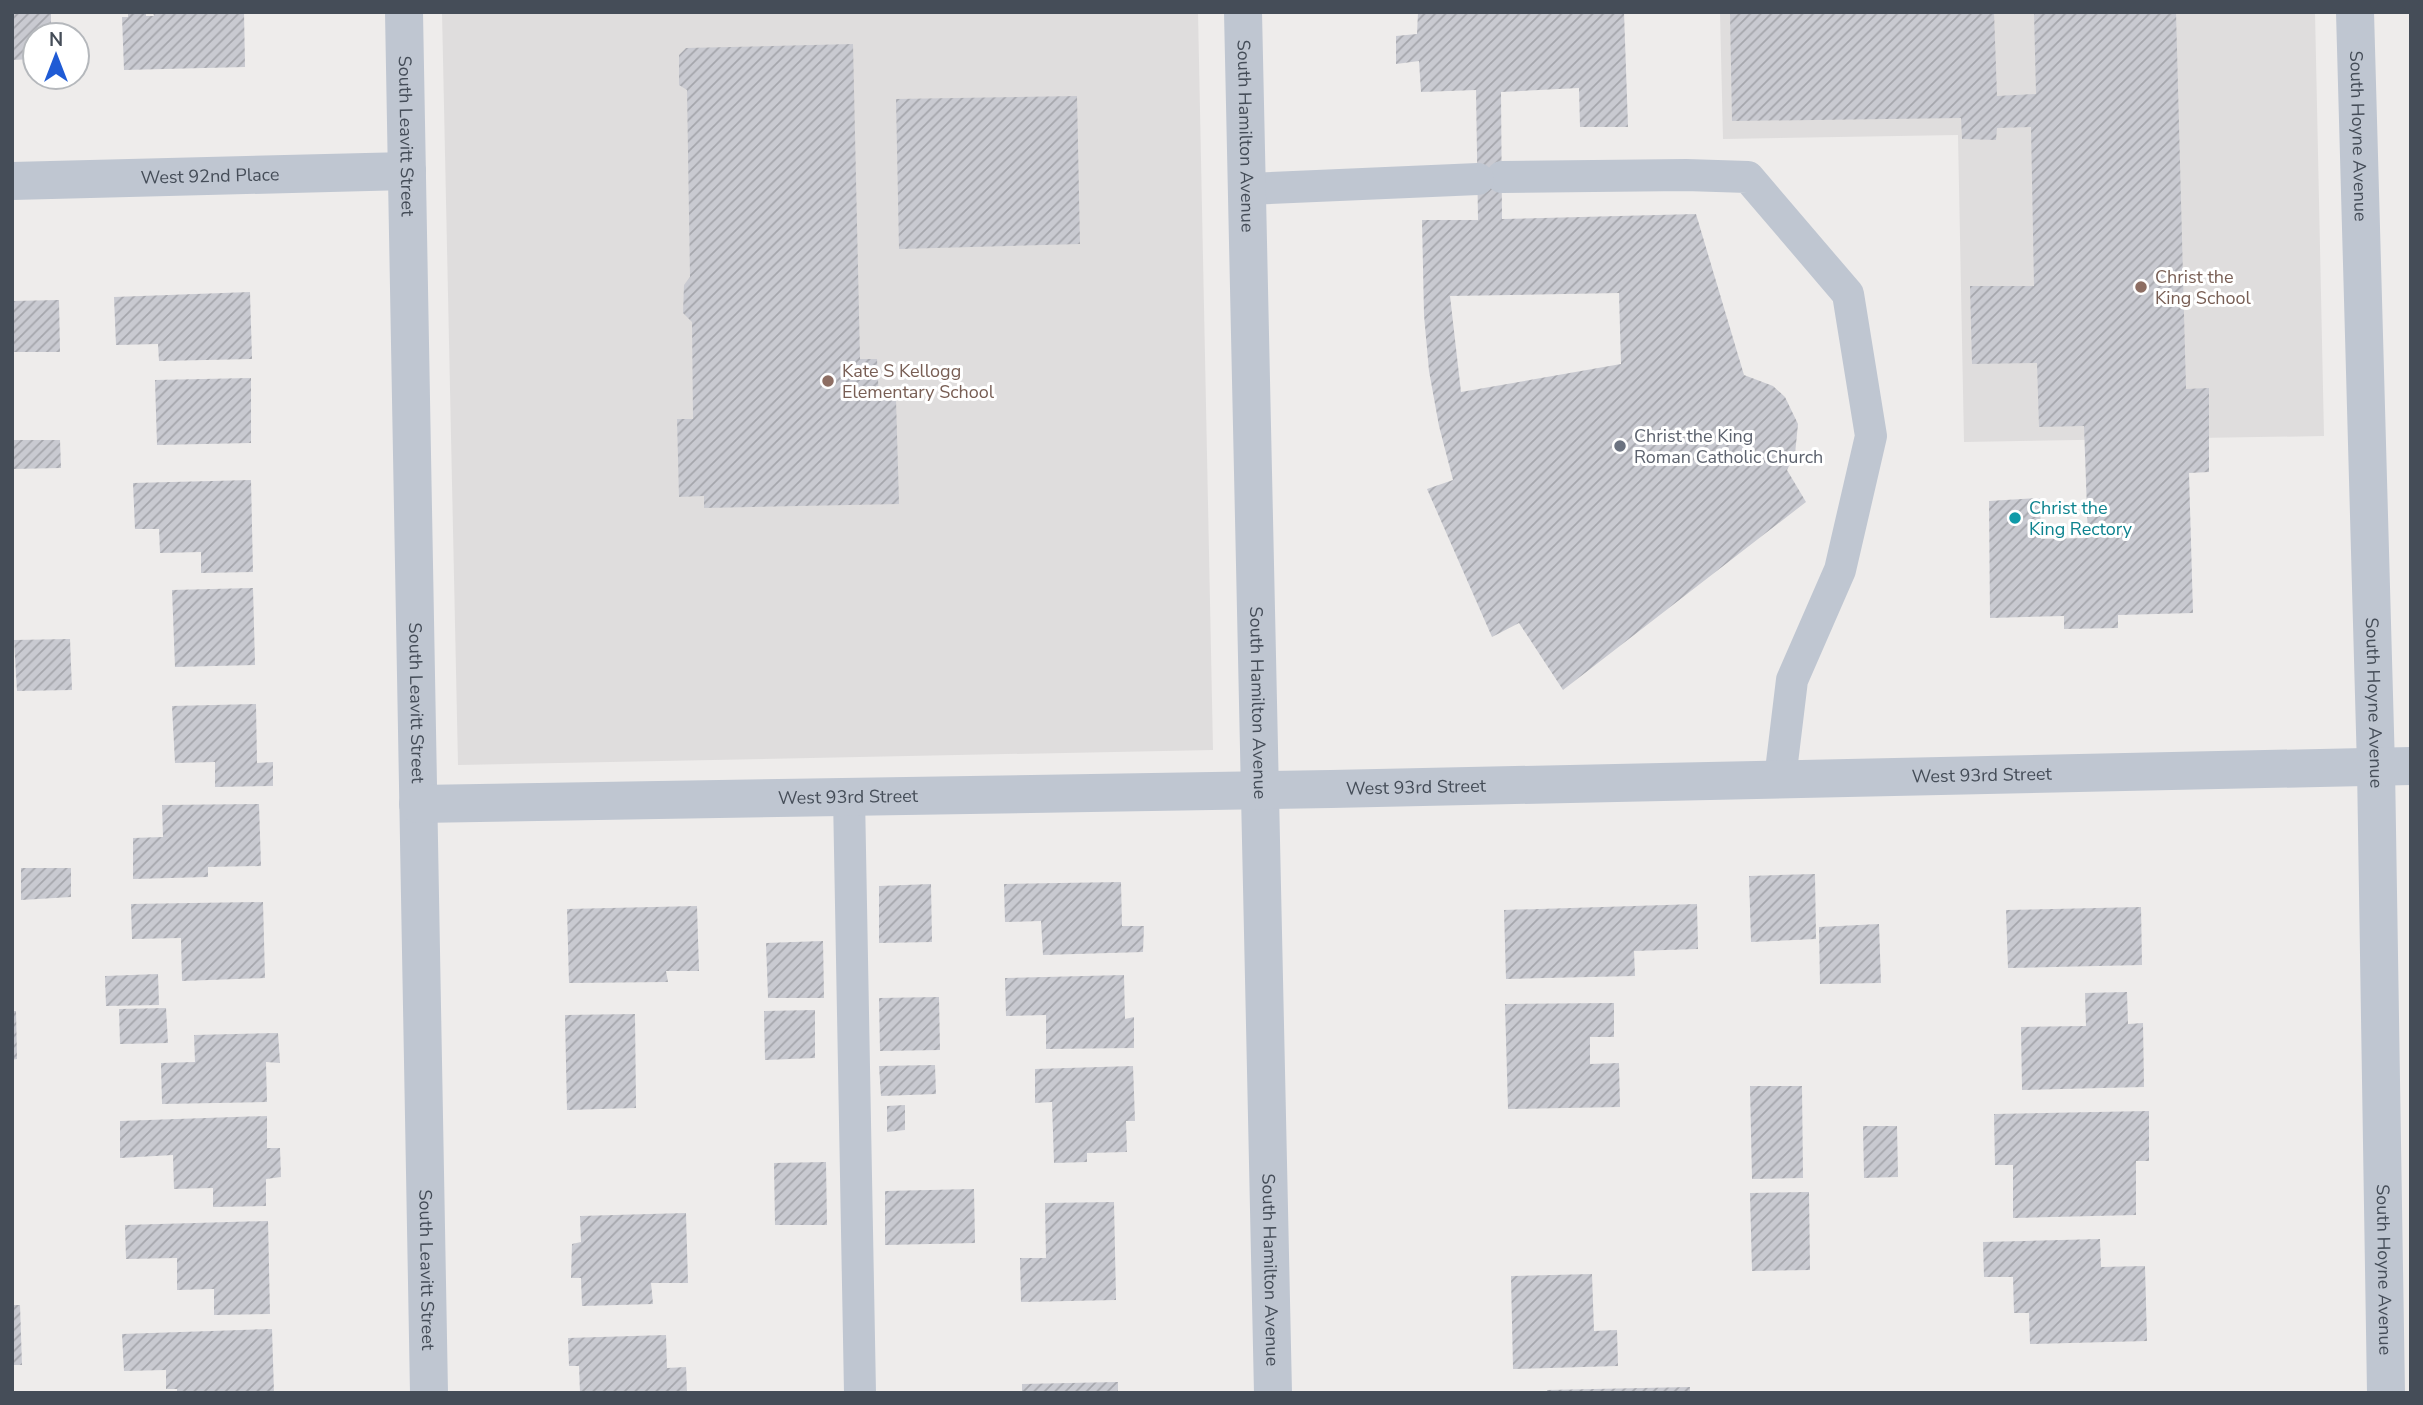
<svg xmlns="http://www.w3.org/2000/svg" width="2423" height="1405" font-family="'Nunito Sans',sans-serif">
	<defs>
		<pattern id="building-hatch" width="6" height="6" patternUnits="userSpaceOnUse" patternTransform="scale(1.75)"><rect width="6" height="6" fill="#c9cad1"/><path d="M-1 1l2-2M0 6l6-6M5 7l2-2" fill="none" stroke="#a5a6ac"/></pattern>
	</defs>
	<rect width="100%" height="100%" fill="#eeeceb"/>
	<g fill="#dfdddd">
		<polygon points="442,12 1198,12 1213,750 458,765"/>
		<polygon points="1720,12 2315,12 2324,436 1964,442 1958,135 1723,139"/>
	</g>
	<g fill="url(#building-hatch)" fill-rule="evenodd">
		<polygon points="12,12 51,12 51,35 35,35 35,59 12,60"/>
		<polygon points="128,12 146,12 146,16 154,16 153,12 244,12 245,67 124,70 122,17 128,17"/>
		<path d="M1418,12h206l4,115h-48l-1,-39 -78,4 1,127 194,-5 48,161 29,11 12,11 13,27 -3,30 -8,16 19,32 -243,188 -44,-67 -27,14 -65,-148 26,-9 -14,-54 -10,-55 -5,-56 -2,-95h56l-2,-130 -55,2 -2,-31 -23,3v-28l21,-2zM1619,293l2,71 -160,28 -11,-96z"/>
		<polygon points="1730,12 1994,12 1997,96 2036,94 2034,12 2176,12 2186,389 2209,388 2209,472 2189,473 2193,613 2118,615 2118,628 2064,629 2064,616 1990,618 1989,501 2040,498 2041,539 2088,538 2084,426 2039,427 2037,363 1972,364 1970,286 2034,286 2031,127 1997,128 1996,140 1962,139 1961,118 1732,121"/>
		<polygon points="853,44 860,359 877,359 879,399 896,399 899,504 704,508 704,496 679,497 677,419 693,419 692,322 683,313 684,285 690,277 687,90 679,85 679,55 686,48"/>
		<polygon points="1077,96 1080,244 899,249 896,99"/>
		<polygon points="250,292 252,359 159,361 158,344 116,345 114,297"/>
		<polygon points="59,300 60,352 12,352 12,301"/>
		<polygon points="251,378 251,443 157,445 155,380"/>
		<polygon points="12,440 60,440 61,468 12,469"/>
		<polygon points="251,480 253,572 201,573 201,552 160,553 159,529 135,529 133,483"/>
		<polygon points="253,588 255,665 175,667 172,590"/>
		<polygon points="70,639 72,690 17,691 14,640"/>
		<polygon points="256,704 257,763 273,762 273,786 215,787 215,762 175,763 172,706"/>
		<polygon points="259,804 261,866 208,867 208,877 133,879 133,838 163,837 162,805"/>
		<polygon points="21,868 71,868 71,897 21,900"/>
		<polygon points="1815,874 1816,939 1751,942 1749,876"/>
		<polygon points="1121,882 1122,926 1144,926 1143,952 1043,955 1041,921 1005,922 1004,884"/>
		<polygon points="931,884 932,942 879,943 879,886"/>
		<polygon points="263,902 265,978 182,981 181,938 132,939 131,904"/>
		<polygon points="1697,904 1698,949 1634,951 1635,976 1506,979 1504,910"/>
		<polygon points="697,906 699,971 666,971 668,982 569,983 567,909"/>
		<polygon points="2141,907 2142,965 2008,968 2006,910"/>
		<polygon points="1879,924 1881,983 1820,984 1819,927"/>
		<polygon points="823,941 824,998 768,998 766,943"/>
		<polygon points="158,974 159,1005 106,1006 105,976"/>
		<polygon points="1124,975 1125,1019 1134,1017 1134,1048 1046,1049 1046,1015 1006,1016 1005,978"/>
		<polygon points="2127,992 2128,1024 2143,1023 2144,1087 2022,1090 2021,1027 2086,1026 2085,993"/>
		<polygon points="939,997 940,1050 880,1051 879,998"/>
		<polygon points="1614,1003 1614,1037 1590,1037 1590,1064 1619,1063 1620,1107 1508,1109 1505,1004"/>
		<polygon points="166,1008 168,1043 120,1044 119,1009"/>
		<polygon points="815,1010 815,1058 765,1060 764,1011"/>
		<polygon points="12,1011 16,1011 17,1059 12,1060"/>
		<polygon points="635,1014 636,1108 567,1110 565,1015"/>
		<polygon points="278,1033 280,1063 266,1062 267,1102 162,1104 161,1063 195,1062 194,1035"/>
		<polygon points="935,1065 936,1094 881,1096 879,1066"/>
		<polygon points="1133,1066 1135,1121 1126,1121 1127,1152 1087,1153 1087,1162 1054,1163 1052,1102 1035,1103 1035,1069"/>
		<polygon points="1750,1086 1802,1086 1803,1178 1752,1179"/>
		<polygon points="905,1105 905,1130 887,1132 887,1106"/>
		<polygon points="2149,1111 2149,1161 2136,1161 2136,1215 2013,1218 2013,1165 1995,1165 1994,1114"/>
		<polygon points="267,1116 267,1148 280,1148 281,1177 266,1179 266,1206 213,1207 213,1188 174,1189 173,1155 120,1158 120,1121"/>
		<polygon points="1863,1126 1897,1126 1898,1177 1864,1178"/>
		<polygon points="826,1162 827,1225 775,1225 774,1163"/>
		<polygon points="974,1189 975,1243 885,1245 885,1191"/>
		<polygon points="1809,1192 1810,1270 1752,1271 1750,1193"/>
		<polygon points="1114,1202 1116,1300 1021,1302 1020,1258 1046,1258 1045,1203"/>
		<polygon points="686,1213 688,1283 651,1283 653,1304 582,1306 581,1278 571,1278 572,1244 581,1242 580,1216"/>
		<polygon points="268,1221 270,1314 214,1315 214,1289 177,1290 177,1258 126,1259 125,1225"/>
		<polygon points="2100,1239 2101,1267 2145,1266 2147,1341 2030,1344 2029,1313 2014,1313 2013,1277 1984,1277 1983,1242"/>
		<polygon points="1592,1274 1594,1331 1617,1330 1618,1366 1513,1369 1511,1276"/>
		<polygon points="12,1305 20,1305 22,1365 12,1365"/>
		<polygon points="272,1329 274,1393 177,1393 177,1389 166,1389 166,1370 124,1371 122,1334"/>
		<polygon points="666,1335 667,1368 686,1367 687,1393 580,1393 579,1366 569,1366 568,1338"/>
		<polygon points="1118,1382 1118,1393 1022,1393 1022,1384"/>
		<polygon points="1690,1387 1690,1393 1547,1393 1547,1390"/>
	</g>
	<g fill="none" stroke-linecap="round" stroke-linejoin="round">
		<g stroke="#bfc6d1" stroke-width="32">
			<polyline points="1502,177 1686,175 1748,177 1848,294 1871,436 1840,570 1792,680 1780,779"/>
			<polyline points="1247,189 1478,179"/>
			<polyline points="849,796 860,1393"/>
		</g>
		<g stroke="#bfc6d1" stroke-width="38">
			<path id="s1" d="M404,12l25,1381"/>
			<path id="s2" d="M1243,12l30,1381"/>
			<path id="s3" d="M2355,12l21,755 10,626"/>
			<path id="s4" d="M12,181l395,-10"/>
			<path id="s5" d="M418,804l913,-15 1080,-23"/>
		</g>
	</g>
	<g fill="#8d6e63" stroke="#fff" stroke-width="2.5">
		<circle cx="2141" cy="287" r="7"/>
		<circle cx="828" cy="381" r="7"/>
	</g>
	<circle fill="#6b7280" stroke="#fff" stroke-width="2.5" cx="1620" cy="446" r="7"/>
	<circle fill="#0f9aa8" stroke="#fff" stroke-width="2.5" cx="2015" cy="518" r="7"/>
	<g text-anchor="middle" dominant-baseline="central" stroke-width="6" stroke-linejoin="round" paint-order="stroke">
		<g font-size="18" fill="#454d58" stroke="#fff">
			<text stroke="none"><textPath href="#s1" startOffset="124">South Leavitt Street</textPath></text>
			<text stroke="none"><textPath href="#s2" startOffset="124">South Hamilton Avenue</textPath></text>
			<text stroke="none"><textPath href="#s3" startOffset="124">South Hoyne Avenue</textPath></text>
			<text stroke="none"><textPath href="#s4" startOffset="198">West 92nd Place</textPath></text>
			<text stroke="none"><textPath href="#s2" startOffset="691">South Hamilton Avenue</textPath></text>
			<text stroke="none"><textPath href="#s3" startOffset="691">South Hoyne Avenue</textPath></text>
			<text stroke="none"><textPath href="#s1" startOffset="691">South Leavitt Street</textPath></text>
			<text stroke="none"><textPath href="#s5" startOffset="1564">West 93rd Street</textPath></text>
			<text stroke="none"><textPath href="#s5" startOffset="998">West 93rd Street</textPath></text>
			<text stroke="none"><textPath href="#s5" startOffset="430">West 93rd Street</textPath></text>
			<text stroke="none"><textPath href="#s1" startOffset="1258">South Leavitt Street</textPath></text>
			<text stroke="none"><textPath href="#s2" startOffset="1258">South Hamilton Avenue</textPath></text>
			<text stroke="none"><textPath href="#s3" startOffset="1258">South Hoyne Avenue</textPath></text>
		</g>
		<g font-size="18" fill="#785e54" stroke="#fff" text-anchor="start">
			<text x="2155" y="277">Christ the<tspan x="2155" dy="21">King School</tspan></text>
			<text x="842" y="371">Kate S Kellogg<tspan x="842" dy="21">Elementary School</tspan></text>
		</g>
		<g font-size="18" fill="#5b616d" stroke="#fff" text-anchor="start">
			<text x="1634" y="436">Christ the King<tspan x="1634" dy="21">Roman Catholic Church</tspan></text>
		</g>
		<g font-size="18" fill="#0d838f" stroke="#fff" text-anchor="start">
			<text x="2029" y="508">Christ the<tspan x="2029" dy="21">King Rectory</tspan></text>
		</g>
	</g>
	<rect width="2423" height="1405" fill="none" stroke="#454d58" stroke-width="28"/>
	<g transform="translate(56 56)"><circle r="33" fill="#ffffff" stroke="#b5b8bc" stroke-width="2"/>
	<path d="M0-5L12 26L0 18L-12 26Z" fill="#1f5bd5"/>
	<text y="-10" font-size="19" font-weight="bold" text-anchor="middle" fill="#454d58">N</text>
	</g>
</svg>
